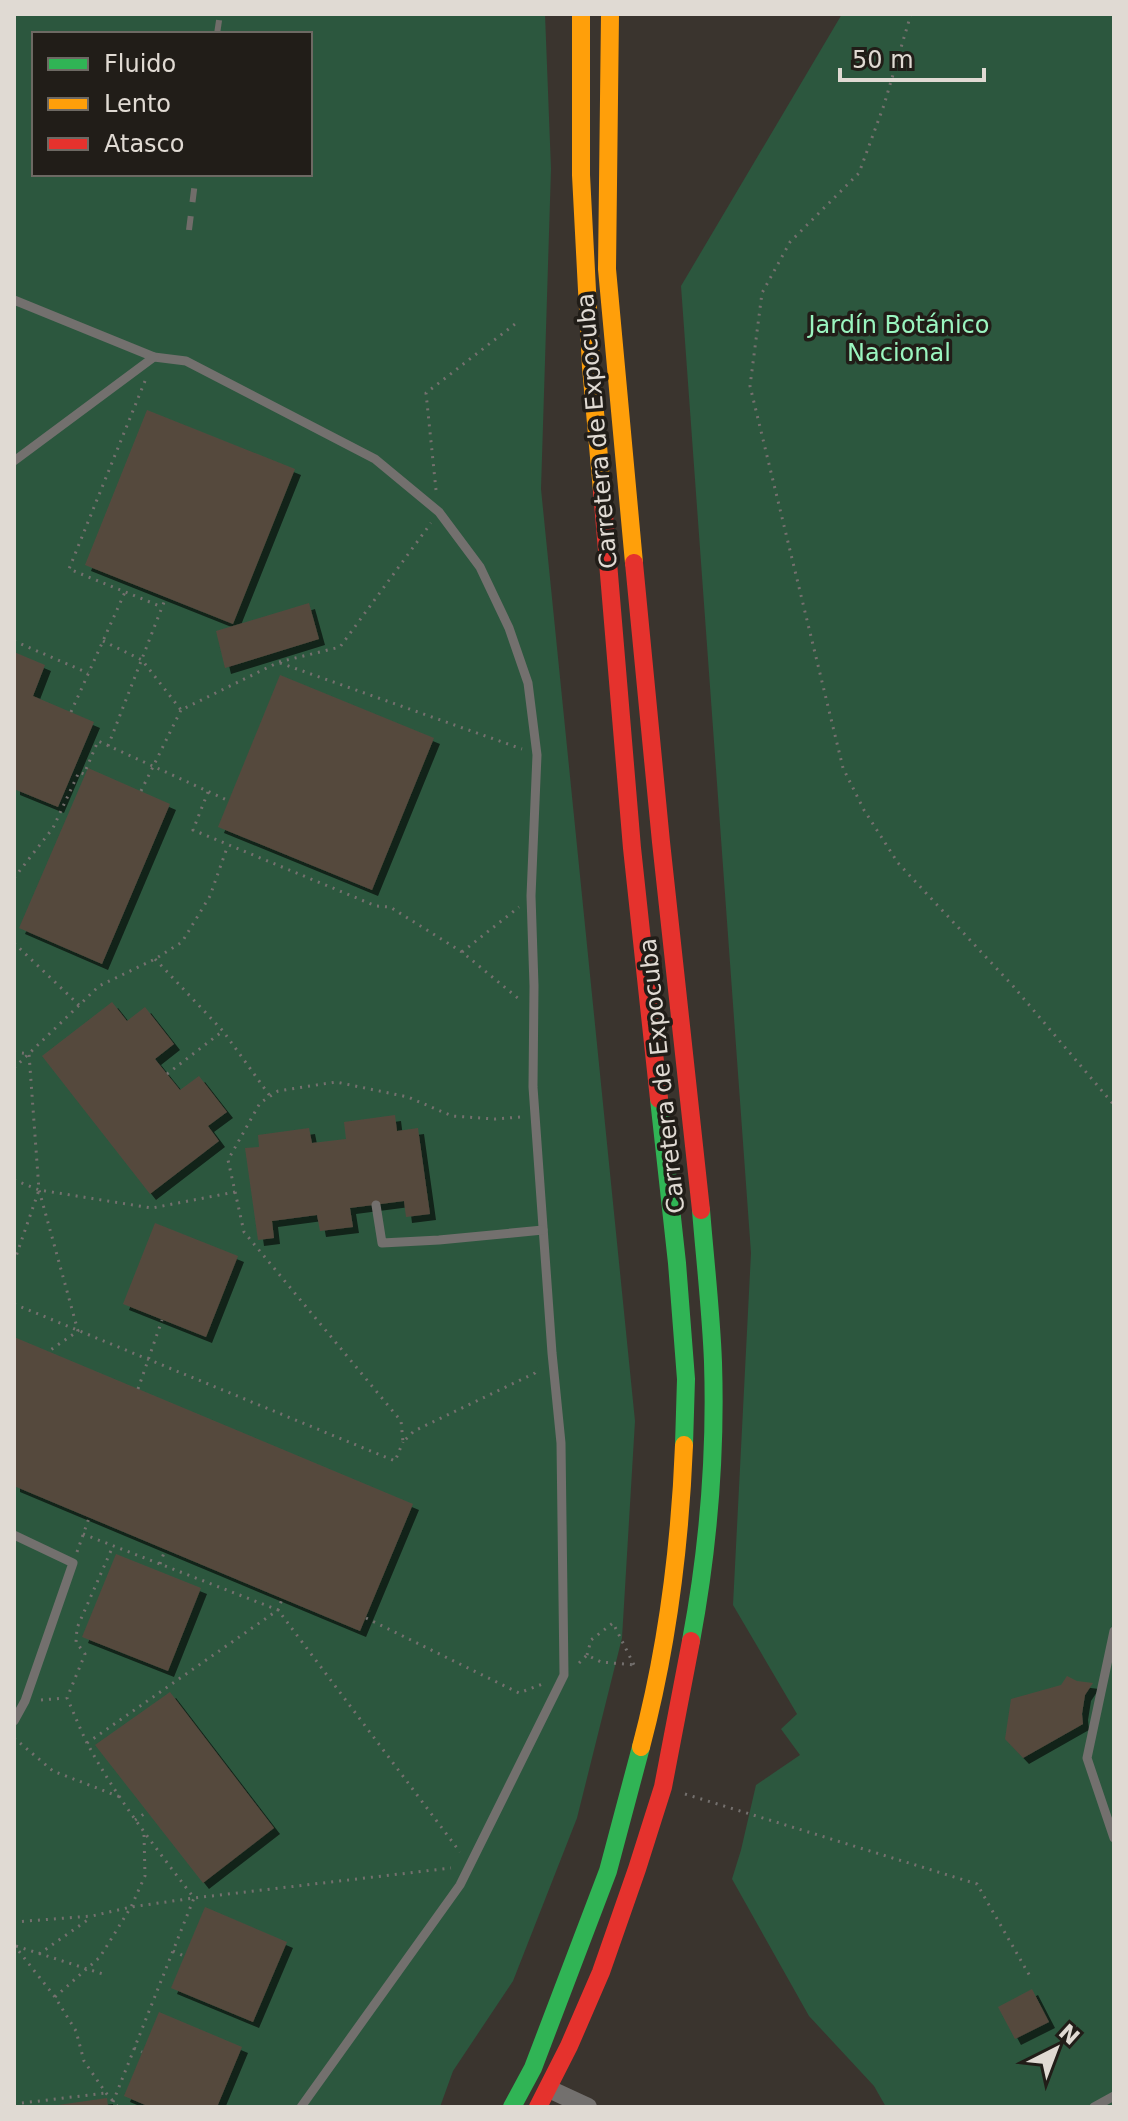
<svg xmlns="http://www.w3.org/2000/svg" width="1128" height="2121" font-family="'DejaVu Sans',sans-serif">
	<defs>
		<filter id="shadow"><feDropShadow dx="6" dy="6" stdDeviation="0" flood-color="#0009"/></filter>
	</defs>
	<rect width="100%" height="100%" fill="#3a342e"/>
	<g fill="#2c573e" fill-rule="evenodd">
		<path d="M14,14h531l6,155 -10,320 94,932 -13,217 -45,180 -64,163 -60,90 -13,36h-426zM34,34h276v140h-276z"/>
		<polygon points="842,14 1114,14 1114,2107 886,2107 874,2086 809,2016 732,1879 741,1850 756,1785 800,1755 781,1729 797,1714 733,1605 751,1253 681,286"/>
	</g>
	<g fill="#55493e" filter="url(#shadow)">
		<polygon points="147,410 295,469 233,624 85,565"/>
		<polygon points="309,603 319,639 225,668 216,631"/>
		<polygon points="14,652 45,665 33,696 94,722 58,807 14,789"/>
		<polygon points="280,675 434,738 372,890 218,827"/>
		<polygon points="88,768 170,804 102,964 19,928"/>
		<polygon points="112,1002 127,1021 145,1007 174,1044 155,1059 167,1074 180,1090 199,1076 227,1112 208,1126 219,1141 150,1194 42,1056"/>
		<polygon points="395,1115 397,1131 418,1128 430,1214 406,1217 404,1201 350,1208 353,1227 320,1231 317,1215 272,1221 274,1238 258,1240 245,1148 259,1147 258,1135 309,1128 312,1143 346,1139 344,1122"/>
		<polygon points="155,1223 238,1256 206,1337 123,1304"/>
		<polygon points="14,1337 413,1504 360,1631 14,1486"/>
		<polygon points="116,1554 201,1588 168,1671 82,1637"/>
		<polygon points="1067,1676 1077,1681 1093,1683 1085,1695 1082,1714 1083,1724 1023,1758 1005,1739 1011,1699 1061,1685"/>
		<polygon points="170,1692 274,1828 203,1883 95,1745"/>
		<polygon points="205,1907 287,1942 253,2022 171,1988"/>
		<polygon points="1032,1989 1049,2022 1015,2039 998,2007"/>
		<polygon points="159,2012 242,2047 217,2107 150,2107 124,2096"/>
		<polygon points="107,2098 108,2107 58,2107 58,2105"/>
	</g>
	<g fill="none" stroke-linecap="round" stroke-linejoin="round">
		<g stroke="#74706e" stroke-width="3" stroke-dasharray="2 6" stroke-linecap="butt">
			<polyline points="911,14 884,105 859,173 790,242 762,293 750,386 843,768 864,810 898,863 1013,986 1114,1105"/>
			<polyline points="145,381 69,569 162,607"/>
			<polyline points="436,490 426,393 515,324"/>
			<polyline points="14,641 88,673"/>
			<polyline points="103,641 142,660 181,710 279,662 340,647 431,523"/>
			<polyline points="280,663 522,749"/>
			<polyline points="71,712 125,592"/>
			<polyline points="108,746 166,597"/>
			<polyline points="141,791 181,710"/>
			<polyline points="208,792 193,830 376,906 390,907 462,952 519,999"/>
			<polyline points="14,878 53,828 79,772 84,774 98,741 229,801"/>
			<polyline points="14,943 79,1005"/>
			<polyline points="462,952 519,907"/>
			<polyline points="155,959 223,1031 270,1096"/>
			<polyline points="14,1052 29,1054 39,1190 78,1331 49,1351"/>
			<polyline points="14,1068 99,986 155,959 182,942 210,896 228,845"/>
			<polyline points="167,1074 223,1031"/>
			<polyline points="520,1117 495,1119 452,1116 408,1097 336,1082 278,1091 260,1103 228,1160 244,1232 401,1421 403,1442 414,1431 535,1373 539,1368"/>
			<polyline points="14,1180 39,1190 152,1208 235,1192"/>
			<polyline points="14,1262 39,1190"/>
			<polyline points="14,1304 395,1461 403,1442"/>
			<polyline points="138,1389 162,1320"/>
			<polyline points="83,1534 278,1610 460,1852"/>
			<polyline points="77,1552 89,1518"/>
			<polyline points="160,1564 165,1550"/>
			<polyline points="366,1618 519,1693 545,1683"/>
			<polyline points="587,1655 591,1640 613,1623 634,1665"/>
			<polyline points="579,1663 587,1655 601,1662 635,1665"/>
			<polyline points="41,1700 65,1698"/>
			<polyline points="14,1738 53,1771 120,1797"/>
			<polyline points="87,1743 278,1610 282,1599"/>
			<polyline points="685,1794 977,1884 1031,1978"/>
			<polyline points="135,1820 147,1812"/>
			<polyline points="14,1922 92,1916 131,1907 194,1898 451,1868"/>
			<polyline points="14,1945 55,1997 76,2031 84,2061 106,2093 118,2107"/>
			<polyline points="16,1946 103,1974"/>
			<polyline points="173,1951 184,1956"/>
			<polyline points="39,1954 89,1919"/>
			<polyline points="55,1997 100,1957 131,1907 145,1876 144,1834"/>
			<polyline points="134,2048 142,2052"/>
			<path d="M113,2102l81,-204c-38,-50 -77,-99 -107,-155 -7,-14 -13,-30 -20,-45l18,-44 -9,-12 1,-14 36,-82"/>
			<polyline points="14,2104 106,2093"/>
		</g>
		<g stroke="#73706e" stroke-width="9">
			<polyline points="14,300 154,357 186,361 375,459 439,512 480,567 509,628 528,683 537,755 531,896 534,986 533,1087 552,1353 561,1443 564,1675 460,1885 301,2107"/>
			<polyline points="14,461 154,357"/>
			<polyline points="376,1205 382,1243 439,1240 543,1230"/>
			<polyline points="14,1535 73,1563 25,1701 14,1721"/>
			<polyline points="1114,1631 1087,1758 1114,1838"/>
			<polyline points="1094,2107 1114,2096"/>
		</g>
		<polyline stroke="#73706e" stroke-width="18" points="549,2089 588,2107"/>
		<g stroke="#30b455" stroke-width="18">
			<polyline points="659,1099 677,1263 686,1379 684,1445"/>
			<path d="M691,1641c17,-91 25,-186 22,-279 -2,-51 -8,-102 -12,-152"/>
			<polyline points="512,2107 533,2068 608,1871 641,1747"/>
		</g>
		<g stroke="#ff9f0a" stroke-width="18">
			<polyline points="581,14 581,175 591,367 602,491"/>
			<polyline points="610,14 607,269 634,563"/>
			<path d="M641,1747c26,-98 39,-201 43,-302"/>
		</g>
		<g stroke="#e5322d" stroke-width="18">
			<polyline points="602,491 632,848 659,1099"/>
			<polyline points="634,563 661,842 701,1210"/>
			<polyline points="538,2107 569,2046 601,1972 637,1869 663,1787 691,1641"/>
		</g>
		<g stroke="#716d6a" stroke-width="6" stroke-dasharray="14 14" stroke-linecap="butt">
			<polyline points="217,34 220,14"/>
			<polyline points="189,230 196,174"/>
		</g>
	</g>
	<g text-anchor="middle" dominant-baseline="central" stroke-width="7" stroke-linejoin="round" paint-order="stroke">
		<g font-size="24" fill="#9af5bf" stroke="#211d18">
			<text x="899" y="325">Jardín Botánico<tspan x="899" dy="28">Nacional</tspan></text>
		</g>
		<g font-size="24" fill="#e0dad3" stroke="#211d18">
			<text transform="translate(597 431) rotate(-95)">Carretera de Expocuba</text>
			<text transform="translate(662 1076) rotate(-96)">Carretera de Expocuba</text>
		</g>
	</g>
	<rect width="1128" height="2121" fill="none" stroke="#e0dad3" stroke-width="32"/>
	<rect x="32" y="32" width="280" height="144" fill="#211d18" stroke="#6d6963" stroke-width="2"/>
	<rect x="48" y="58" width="40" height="12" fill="#30b455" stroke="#6d6963" stroke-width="2"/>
	<text x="104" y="72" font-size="24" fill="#e0dad3">Fluido</text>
	<rect x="48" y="98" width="40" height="12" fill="#ff9f0a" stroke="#6d6963" stroke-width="2"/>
	<text x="104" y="112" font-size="24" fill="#e0dad3">Lento</text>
	<rect x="48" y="138" width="40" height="12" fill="#e5322d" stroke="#6d6963" stroke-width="2"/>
	<text x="104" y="152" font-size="24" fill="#e0dad3">Atasco</text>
	<g transform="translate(1056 2049) rotate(42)" stroke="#211d18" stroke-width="6" paint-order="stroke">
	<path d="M0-6L14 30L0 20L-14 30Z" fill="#e0dad3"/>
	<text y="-12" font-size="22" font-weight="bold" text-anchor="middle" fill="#e0dad3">N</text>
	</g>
	<path d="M840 68v12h144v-12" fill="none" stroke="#e0dad3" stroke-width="4"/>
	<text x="852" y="68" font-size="24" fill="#e0dad3" stroke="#211d18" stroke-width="6" paint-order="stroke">50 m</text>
</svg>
